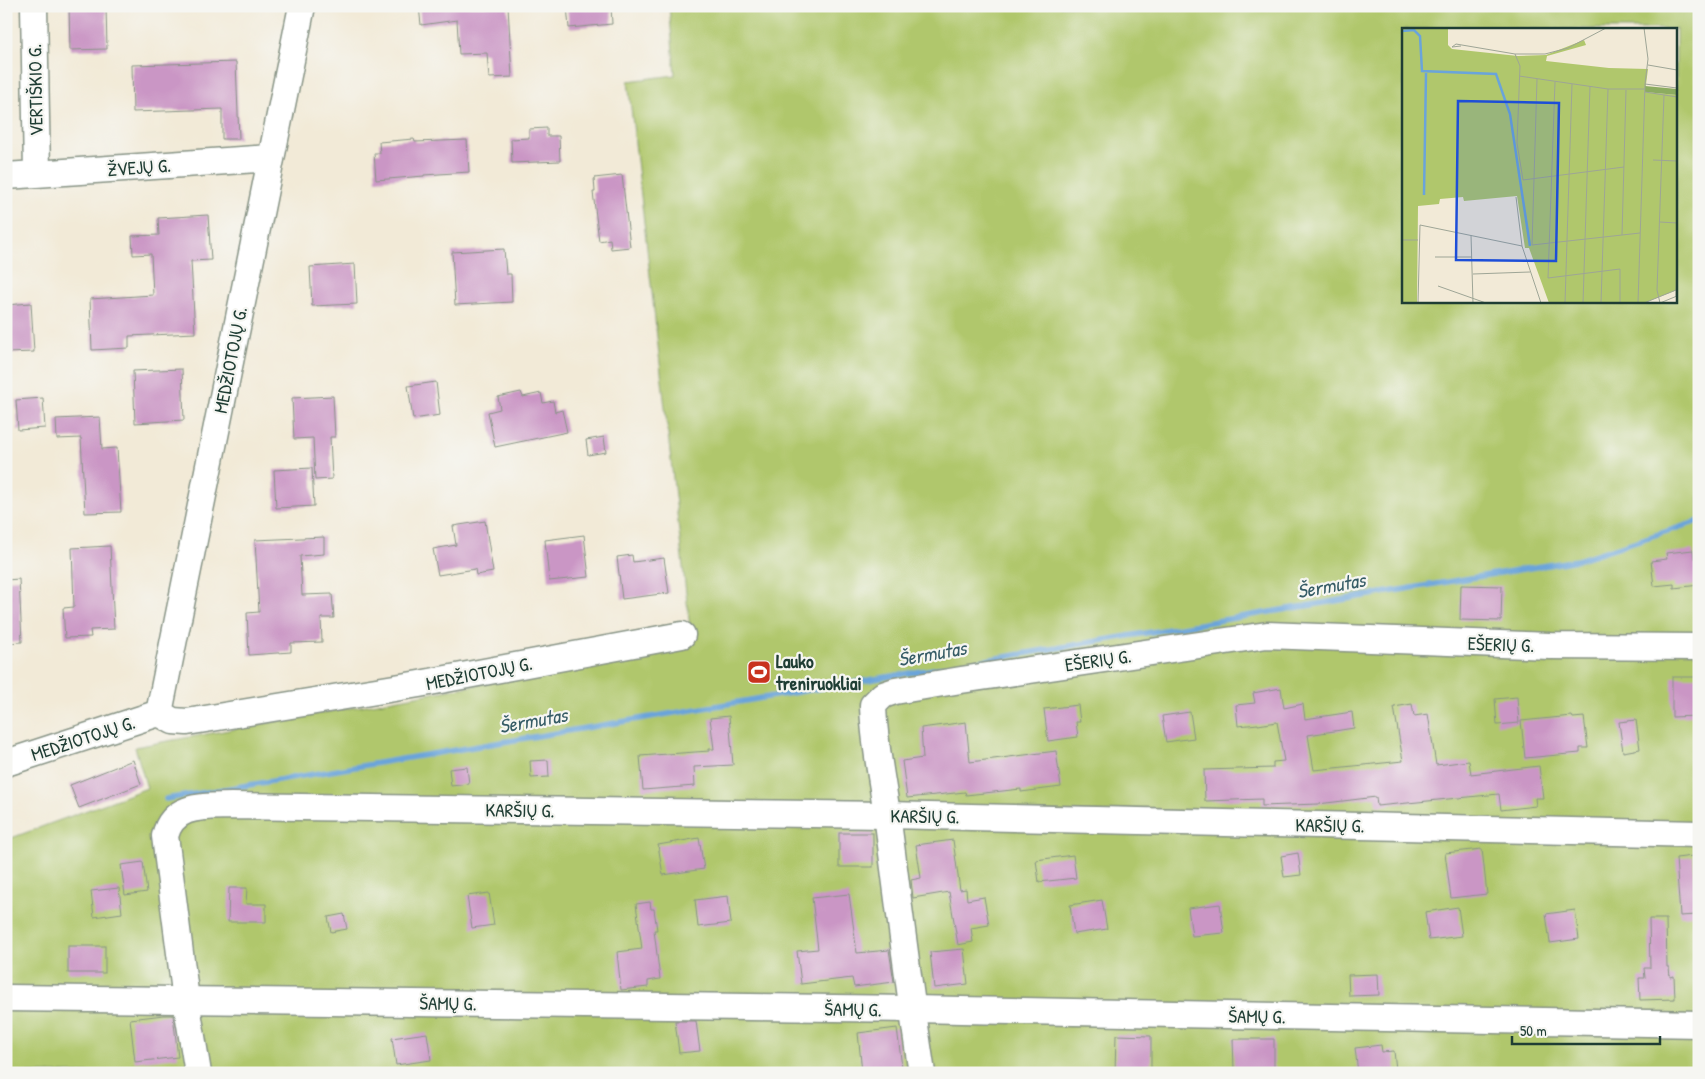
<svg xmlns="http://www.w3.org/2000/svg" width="1705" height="1079" font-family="'Patrick Hand',sans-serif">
	<rect width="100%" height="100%" fill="#f6f6f2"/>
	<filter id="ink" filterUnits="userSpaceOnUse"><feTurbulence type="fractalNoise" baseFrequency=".02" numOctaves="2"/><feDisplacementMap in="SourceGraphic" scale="10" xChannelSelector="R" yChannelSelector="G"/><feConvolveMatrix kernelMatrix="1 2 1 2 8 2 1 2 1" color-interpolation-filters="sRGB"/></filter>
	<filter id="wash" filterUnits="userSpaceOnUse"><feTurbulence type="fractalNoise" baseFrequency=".0096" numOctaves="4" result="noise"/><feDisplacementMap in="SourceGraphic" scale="20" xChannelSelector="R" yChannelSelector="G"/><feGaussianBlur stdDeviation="1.12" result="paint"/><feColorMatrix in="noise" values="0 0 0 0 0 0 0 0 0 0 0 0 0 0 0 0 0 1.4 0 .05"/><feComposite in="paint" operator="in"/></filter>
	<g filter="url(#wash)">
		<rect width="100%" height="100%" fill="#f2ead7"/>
		<path fill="#b0c76c" stroke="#688250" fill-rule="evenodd" d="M669,6h1030v1067h-1693v-233l141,-52 -12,-41 557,-101 -64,-565 47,-6zM1404,29h272v272h-272z"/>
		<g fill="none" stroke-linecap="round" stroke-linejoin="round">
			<polyline stroke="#6aa4da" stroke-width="5.5" points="166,799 1577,560 1699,521"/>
		</g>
		<g id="blocks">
			<g fill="#ca96c5">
				<polygon points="69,6 106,6 107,49 70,50"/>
				<polygon points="419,6 508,6 512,77 489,78 487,53 459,54 457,20 421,25"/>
				<polygon points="567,6 611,6 612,24 569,28"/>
				<polygon points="236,62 239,139 222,139 222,109 133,112 132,65"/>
				<polygon points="547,128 547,136 559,136 560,161 512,163 511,139 529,138 529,129"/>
				<polygon points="414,139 415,142 467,140 469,172 424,175 424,176 376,180 374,153 380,153 379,142"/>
				<polygon points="622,175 630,247 611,249 610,239 599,241 593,192 595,192 594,178"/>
				<polygon points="208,215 211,260 191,261 195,333 129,336 129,348 92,350 90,299 153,295 151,254 133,255 132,236 159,235 158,218"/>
				<polygon points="504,249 506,274 511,274 512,302 455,305 452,252"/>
				<polygon points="355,264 357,304 312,306 310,267"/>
				<polygon points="31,303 34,352 6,353 6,305"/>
				<polygon points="182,369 184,420 135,423 133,371"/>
				<polygon points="436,382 440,415 413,419 408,386"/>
				<polygon points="521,392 523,397 541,393 543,403 553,401 555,412 562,410 567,432 495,447 488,412 500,409 498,397"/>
				<polygon points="333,396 335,437 330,437 332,479 315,480 313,438 294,439 292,398"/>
				<polygon points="43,398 45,428 18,430 16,400"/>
				<polygon points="100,417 102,449 117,448 121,512 85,513 81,438 57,439 56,419"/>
				<polygon points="604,437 606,452 588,455 586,440"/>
				<polygon points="312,468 314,506 276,508 274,470"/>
				<polygon points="485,521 493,572 476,575 475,569 438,575 433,549 456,545 453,526"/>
				<polygon points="584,535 589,577 549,581 545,540"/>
				<polygon points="324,537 324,554 300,556 302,595 332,594 334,618 321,618 322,642 291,643 291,652 249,655 247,613 259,612 255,540"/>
				<polygon points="110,546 114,629 90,630 91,637 65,638 63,608 74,607 72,548"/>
				<polygon points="1693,550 1694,558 1699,557 1699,585 1674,588 1674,584 1654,586 1651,561 1667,559 1666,553"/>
				<polygon points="632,555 633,562 664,558 669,593 622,599 617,557"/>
				<polygon points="19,579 22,642 6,643 6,580"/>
				<polygon points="1461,585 1502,586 1501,621 1460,620"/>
				<polygon points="1672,677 1699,677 1699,716 1672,717"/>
				<polygon points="1281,688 1284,708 1303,704 1305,719 1352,712 1354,728 1308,735 1314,770 1403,761 1394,707 1412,704 1414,716 1428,714 1436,765 1469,761 1471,774 1539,766 1543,798 1535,798 1536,806 1501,810 1499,794 1377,806 1376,797 1318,804 1262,806 1262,799 1205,801 1204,770 1273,768 1273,762 1284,761 1277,722 1258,725 1258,724 1238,726 1236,705 1255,703 1253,693"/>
				<polygon points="1517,697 1519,723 1497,725 1495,699"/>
				<polygon points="1078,705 1080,722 1076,722 1078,737 1048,741 1044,709"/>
				<polygon points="1190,712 1194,738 1166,742 1162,716"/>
				<polygon points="729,716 733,765 694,767 695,786 643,790 640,756 709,751 709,749 714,749 710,718"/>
				<polygon points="1572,716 1573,718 1584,717 1588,748 1580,748 1580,753 1525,758 1521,721"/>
				<polygon points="1636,720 1640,749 1623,752 1619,722"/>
				<polygon points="966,722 970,762 1056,751 1061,787 1021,792 1021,789 966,795 965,792 907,798 902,761 923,758 921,728"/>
				<polygon points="133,760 141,784 79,808 70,785"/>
				<polygon points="548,760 549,777 531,778 530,761"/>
				<polygon points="467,767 469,784 451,786 449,769"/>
				<rect x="839" y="833" width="34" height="34"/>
				<polygon points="699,838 704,869 663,875 658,845"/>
				<polygon points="953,840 960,890 966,889 967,900 984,897 989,925 971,928 973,942 958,945 949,892 913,898 911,880 921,878 916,845"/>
				<polygon points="1482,849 1487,894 1451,898 1445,853"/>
				<polygon points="1298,853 1301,875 1284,877 1281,856"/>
				<polygon points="1073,855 1076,878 1039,882 1036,860"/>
				<polygon points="1693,856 1697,915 1680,916 1676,858"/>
				<polygon points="143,862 147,892 125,895 121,865"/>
				<polygon points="119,888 122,913 94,917 91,891"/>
				<polygon points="229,888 247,888 246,904 266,904 266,922 228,922"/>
				<polygon points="489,893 494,925 472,928 467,896"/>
				<polygon points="849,894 857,953 889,950 894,982 854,987 852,978 801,984 797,951 818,949 812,898"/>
				<polygon points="728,896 731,923 698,927 695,900"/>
				<polygon points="1102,900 1107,929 1074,934 1070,905"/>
				<polygon points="650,902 651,909 654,909 657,930 654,930 660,979 648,981 648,987 621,990 617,952 642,949 636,904"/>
				<polygon points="1220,904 1224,933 1192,936 1188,908"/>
				<polygon points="1458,907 1462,936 1429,940 1425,912"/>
				<polygon points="1575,910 1579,939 1550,943 1546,914"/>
				<polygon points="344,914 347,929 331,932 328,917"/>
				<polygon points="1649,919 1666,919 1667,967 1669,967 1670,977 1674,976 1675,999 1640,1000 1639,978 1645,978 1644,968 1650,968"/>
				<rect x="68" y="946" width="37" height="27"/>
				<polygon points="964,949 968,984 934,988 930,952"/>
				<polygon points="1378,974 1379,995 1349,996 1348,975"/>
				<polygon points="164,1015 173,1015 178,1057 135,1062 130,1019"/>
				<polygon points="675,1021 696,1021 700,1051 679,1053"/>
				<polygon points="897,1028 902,1067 862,1072 858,1033"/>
				<polygon points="427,1033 431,1060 396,1065 392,1038"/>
				<polygon points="1116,1035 1151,1036 1151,1073 1115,1073"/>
				<polygon points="1233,1039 1274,1039 1274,1070 1234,1070"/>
				<polygon points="1381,1045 1382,1052 1394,1051 1396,1070 1384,1071 1384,1073 1358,1073 1355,1048"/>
			</g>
		</g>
	</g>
	<g filter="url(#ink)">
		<use href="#blocks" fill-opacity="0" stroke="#889486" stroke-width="1"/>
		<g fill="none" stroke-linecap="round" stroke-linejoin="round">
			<g stroke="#889486" stroke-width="29">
				<g id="minor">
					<polyline points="34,6 37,173"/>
					<polyline points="6,176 271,158"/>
					<polyline points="159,713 302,6"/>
					<polyline points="6,763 159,713 173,721 187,722 419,684 682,635"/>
					<polyline points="6,998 912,1009 1699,1024"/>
					<path d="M198,1073l-12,-73 -21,-164c8,-33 40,-29 67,-30l655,9 812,19"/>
					<path d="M922,1073c-13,-83 -23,-167 -34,-251 -5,-39 -14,-77 -15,-117l10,-10 12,-4 66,-11 306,-45 283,11 149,1"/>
				</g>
			</g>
			<use href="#minor" stroke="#fff" stroke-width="26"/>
		</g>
	</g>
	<defs>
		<g id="stadium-square" transform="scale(1.25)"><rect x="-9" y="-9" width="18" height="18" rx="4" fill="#c8321e" stroke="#f6f6f2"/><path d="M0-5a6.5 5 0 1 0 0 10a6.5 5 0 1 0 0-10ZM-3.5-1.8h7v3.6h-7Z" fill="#fff"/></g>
	</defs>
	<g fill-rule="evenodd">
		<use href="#stadium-square" x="759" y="672"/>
	</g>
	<g text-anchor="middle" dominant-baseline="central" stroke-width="4.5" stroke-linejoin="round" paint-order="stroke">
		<g font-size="19" fill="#1f3d34" stroke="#f6f6f2">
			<text transform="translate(35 90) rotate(-91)">VERTIŠKIO G.</text>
			<text transform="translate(139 167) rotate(-4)">ŽVEJŲ G.</text>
			<text transform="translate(230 360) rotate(-79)">MEDŽIOTOJŲ G.</text>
			<text transform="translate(1501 644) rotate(2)">EŠERIŲ G.</text>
			<text transform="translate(1098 660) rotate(-8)">EŠERIŲ G.</text>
			<text transform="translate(479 673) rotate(-11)">MEDŽIOTOJŲ G.</text>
			<text transform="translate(83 738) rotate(-18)">MEDŽIOTOJŲ G.</text>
			<text transform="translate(520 810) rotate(1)">KARŠIŲ G.</text>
			<text transform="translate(925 816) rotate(1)">KARŠIŲ G.</text>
			<text transform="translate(1330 825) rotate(1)">KARŠIŲ G.</text>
			<text transform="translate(448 1003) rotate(1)">ŠAMŲ G.</text>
			<text transform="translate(853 1009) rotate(1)">ŠAMŲ G.</text>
			<text transform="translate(1257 1016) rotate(1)">ŠAMŲ G.</text>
		</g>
		<g font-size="19" font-weight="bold" fill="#1f3d34" stroke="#f6f6f2" text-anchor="start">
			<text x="776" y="661">Lauko<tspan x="776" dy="22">treniruokliai</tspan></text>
		</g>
		<g font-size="20" font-style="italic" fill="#365c66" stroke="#f6f6f2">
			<text transform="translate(1331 585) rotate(-10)">Šermutas</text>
			<text transform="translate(932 653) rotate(-10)">Šermutas</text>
			<text transform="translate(533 720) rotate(-10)">Šermutas</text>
		</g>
	</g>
	<g transform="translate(1402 28)">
		<rect width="275" height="275" fill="#f2ead7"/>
		<path d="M0,0h46v17l4,4 66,7 28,-1 38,-15 2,5 -39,11 -1,5 63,7 39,1 -3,23 32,3v195l-33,13h-95l-20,-55h-4l-8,-52 -53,5 -1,-4 -23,2 -1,5 -21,2 -1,97h-15z" fill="#b0c76c"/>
		<path d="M243,58l32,3v6l-32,-3z" fill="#8cac60"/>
		<path fill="none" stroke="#6aa4da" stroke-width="2.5" d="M0,3l12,-1 6,6 2,35 74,3 14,40 20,132M22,167l2,-122"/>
		<path fill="none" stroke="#9ea596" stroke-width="1" d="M242,0l4,31 -3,25 32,4M59,18l-9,1 4,-3 59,10h30l23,-6 38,-20M113,26l5,12 -3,77 6,37 101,-13M246,37l29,5M117,48l89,13h37M135,51l-5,166 108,-12M153,54l-7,196 72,-9v34M243,64l32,5M251,132l24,1M114,169l6,49 19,57M258,194l17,1M69,207l2,68M220,207l4,-145M0,212h16M33,229h37M71,246l57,-2M36,258l48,17M274,269l1,-52M16,275l2,-78 102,21M163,275l7,-219M181,275l7,-217M199,275l7,-214M236,275l7,-219M242,275l32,-13M258,275l-3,-13 7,-195M258,275l17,-7"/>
		<path fill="#1d4ed8" fill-opacity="0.15" stroke="#1d4ed8" stroke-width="2.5" d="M56,73l101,2 -3,158 -100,-1z"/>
		<rect width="275" height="275" fill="none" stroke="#1f3d34" stroke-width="2.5"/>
	</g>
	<rect width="1705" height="1079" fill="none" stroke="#f6f6f2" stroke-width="25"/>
	<path d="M1512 1036v8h148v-8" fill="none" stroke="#1f3d34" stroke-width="2.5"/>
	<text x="1520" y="1036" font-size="15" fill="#1f3d34" stroke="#f6f6f2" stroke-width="4" paint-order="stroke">50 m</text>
</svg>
